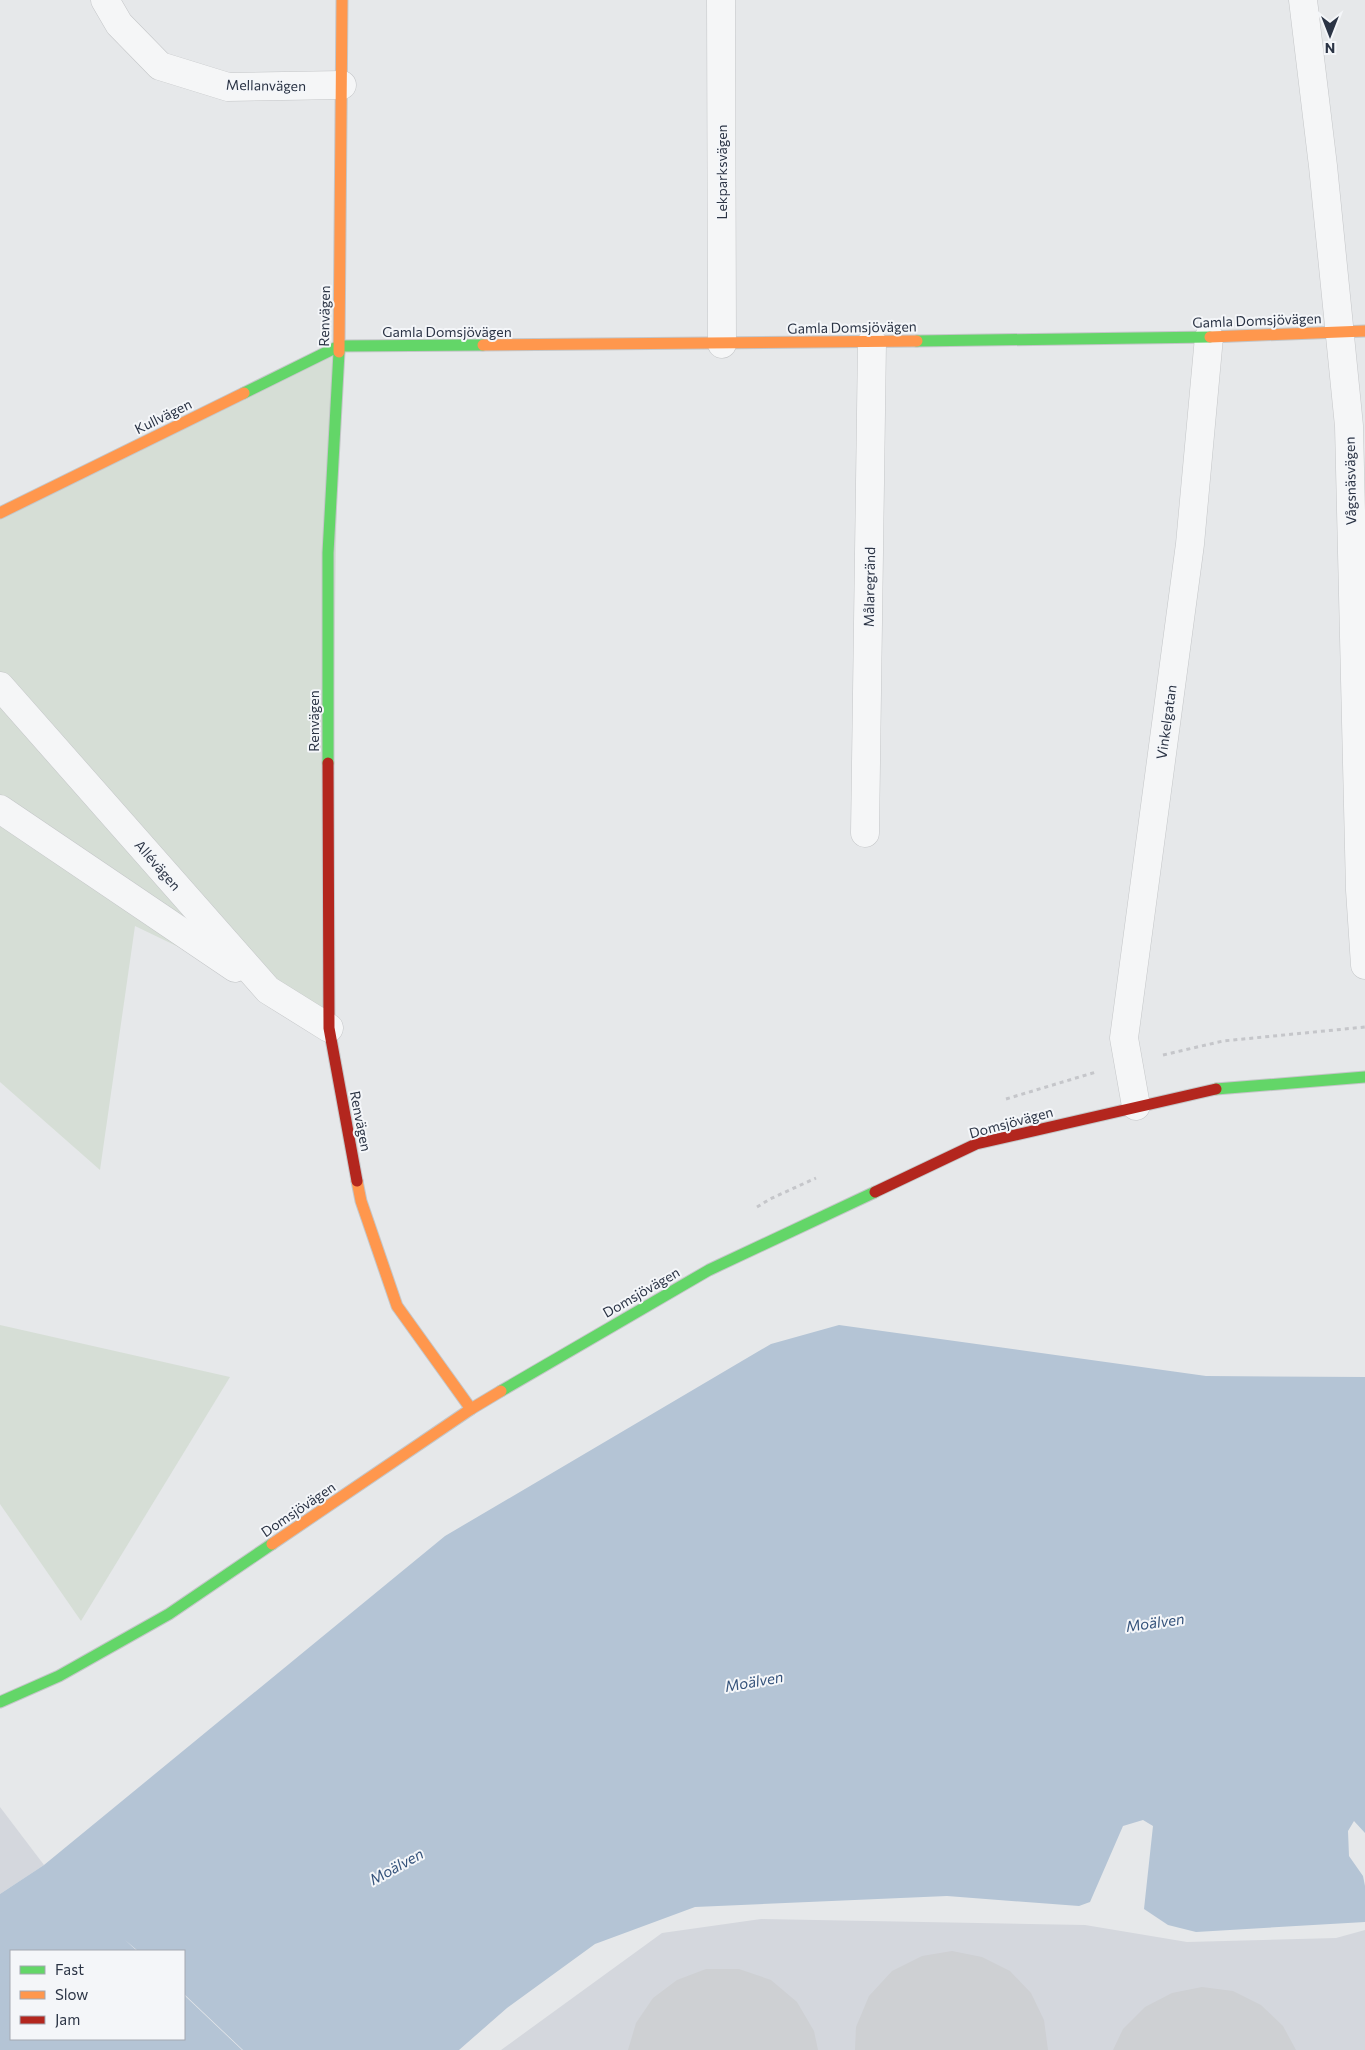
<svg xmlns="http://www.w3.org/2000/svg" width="1365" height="2050" font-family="Commissioner,sans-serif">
	<rect width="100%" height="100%" fill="#e6e8ea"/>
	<g fill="#d4d7dd">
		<polygon points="0,1807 44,1865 0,1894"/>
		<polygon points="761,1919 1085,1925 1187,1942 1336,1938 1365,1930 1365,2050 501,2050 662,1933"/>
	</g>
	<g fill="#d6ded6">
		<polygon points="339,346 329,1028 268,990 135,926 100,1170 0,1082 0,513"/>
		<polygon points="0,1325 230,1377 81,1621 0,1504"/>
	</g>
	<polygon fill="#b4c4d5" points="839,1325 1206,1376 1365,1377 1365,1833 1354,1821 1348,1831 1349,1856 1363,1876 1365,1886 1365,1922 1196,1932 1168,1925 1144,1909 1153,1826 1143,1820 1123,1826 1090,1902 1079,1906 947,1896 695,1907 595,1944 507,2008 459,2050 243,2050 184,1994 184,1951 138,1951 125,1940 137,1951 11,1951 11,2039 184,2039 184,1995 242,2050 0,2050 0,1894 44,1865 445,1536 771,1344"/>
	<g fill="#ced0d3">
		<polygon points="952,1951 982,1957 1010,1971 1031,1993 1044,2020 1048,2050 855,2050 856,2027 869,1996 892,1971 922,1956"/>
		<polygon points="706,1969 739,1969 771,1980 797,2002 814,2031 818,2050 628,2050 636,2023 653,1998 677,1980"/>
		<polygon points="1202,1987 1233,1991 1261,2005 1283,2026 1296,2050 1113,2050 1123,2029 1145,2007 1172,1993"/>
	</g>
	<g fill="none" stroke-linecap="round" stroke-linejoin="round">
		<g stroke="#c4c6c8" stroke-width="29">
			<g id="street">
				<polyline points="105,0 119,24 160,66 228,87 342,85"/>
				<polyline points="721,0 722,344"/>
				<polyline points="1303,0 1323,166 1349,426 1360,890 1365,965"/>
				<polyline points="0,686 268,990 329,1028"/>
				<polyline points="0,809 235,968"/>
				<polyline points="865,833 872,342"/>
				<polyline points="1136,1106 1124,1038 1190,544 1209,337"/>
			</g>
		</g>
		<g stroke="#c4c6c8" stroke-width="13">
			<g id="fast">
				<polyline points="917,341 1210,337"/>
				<polyline points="244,393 339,346 483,345"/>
				<polyline points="328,763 328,553 339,352"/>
				<polyline points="1216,1089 1365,1077"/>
				<polyline points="501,1391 709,1270 875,1192"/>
				<polyline points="0,1702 59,1676 169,1614 272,1544"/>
			</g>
		</g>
		<g stroke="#c4c6c8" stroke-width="13">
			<g id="slow">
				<polyline points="1210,337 1365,331"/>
				<polyline points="483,345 917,341"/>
				<polyline points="339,352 342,0"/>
				<polyline points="0,513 244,393"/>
				<polyline points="357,1181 361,1201 397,1306 471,1409"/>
				<polyline points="272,1544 471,1409 501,1391"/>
			</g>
		</g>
		<g stroke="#c4c6c8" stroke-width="13">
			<g id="jam">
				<polyline points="328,763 329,1028 357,1181"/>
				<polyline points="875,1192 976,1144 1216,1089"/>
			</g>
		</g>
		<g stroke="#c5c6ca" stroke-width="3" stroke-dasharray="4 4" stroke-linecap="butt">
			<polyline points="1163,1055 1223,1041 1365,1027"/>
			<polyline points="1006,1099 1096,1072"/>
			<polyline points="757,1207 770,1199 816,1178"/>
		</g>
		<use href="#street" stroke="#f5f6f7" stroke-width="28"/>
		<use href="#fast" stroke="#63d668" stroke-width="11"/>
		<use href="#slow" stroke="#ff974d" stroke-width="11"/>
		<use href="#jam" stroke="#b3261e" stroke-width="11"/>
	</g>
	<g text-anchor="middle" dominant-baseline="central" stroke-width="4" stroke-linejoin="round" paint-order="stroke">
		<g font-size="14" fill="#2b3445" stroke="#f4f6f9">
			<text transform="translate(266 85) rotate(1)">Mellanvägen</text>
			<text transform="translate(721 172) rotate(-90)">Lekparksvägen</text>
			<text transform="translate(324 316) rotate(-89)">Renvägen</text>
			<text transform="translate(1257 320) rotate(-2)">Gamla Domsjövägen</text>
			<text transform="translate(852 327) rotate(-1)">Gamla Domsjövägen</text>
			<text x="447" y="331">Gamla Domsjövägen</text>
			<text transform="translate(163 416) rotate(-26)">Kullvägen</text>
			<text transform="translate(1350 481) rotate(-91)">Vågsnäsvägen</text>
			<text transform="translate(869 587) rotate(-89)">Målaregränd</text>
			<text transform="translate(313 721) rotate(-90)">Renvägen</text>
			<text transform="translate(1166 722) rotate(-82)">Vinkelgatan</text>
			<text transform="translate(158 865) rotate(49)">Allévägen</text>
			<text transform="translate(361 1121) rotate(79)">Renvägen</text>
			<text transform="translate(1011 1122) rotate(-15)">Domsjövägen</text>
			<text transform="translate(641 1292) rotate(-30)">Domsjövägen</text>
			<text transform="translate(298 1509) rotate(-34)">Domsjövägen</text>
		</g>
		<g font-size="15" font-style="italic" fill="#34527a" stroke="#f4f6f9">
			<text transform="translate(1155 1622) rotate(-8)">Moälven</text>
			<text transform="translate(754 1681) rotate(-10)">Moälven</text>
			<text transform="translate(396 1866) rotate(-29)">Moälven</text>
		</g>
	</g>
	<rect x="10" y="1950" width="175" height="90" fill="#f4f6f9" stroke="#a4a8b1"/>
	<rect x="20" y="1966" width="25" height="8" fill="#63d668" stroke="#a4a8b1"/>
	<text x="55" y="1975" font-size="15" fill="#2b3445">Fast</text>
	<rect x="20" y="1991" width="25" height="8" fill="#ff974d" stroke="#a4a8b1"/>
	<text x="55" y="2000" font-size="15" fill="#2b3445">Slow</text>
	<rect x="20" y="2016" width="25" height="8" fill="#b3261e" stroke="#a4a8b1"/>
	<text x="55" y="2025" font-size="15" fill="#2b3445">Jam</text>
	<g transform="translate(1330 35) rotate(180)" stroke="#f4f6f9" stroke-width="4" paint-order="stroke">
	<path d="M0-4L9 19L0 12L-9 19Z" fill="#2b3445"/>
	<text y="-8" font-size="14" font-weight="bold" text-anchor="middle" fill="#2b3445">N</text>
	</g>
</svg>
